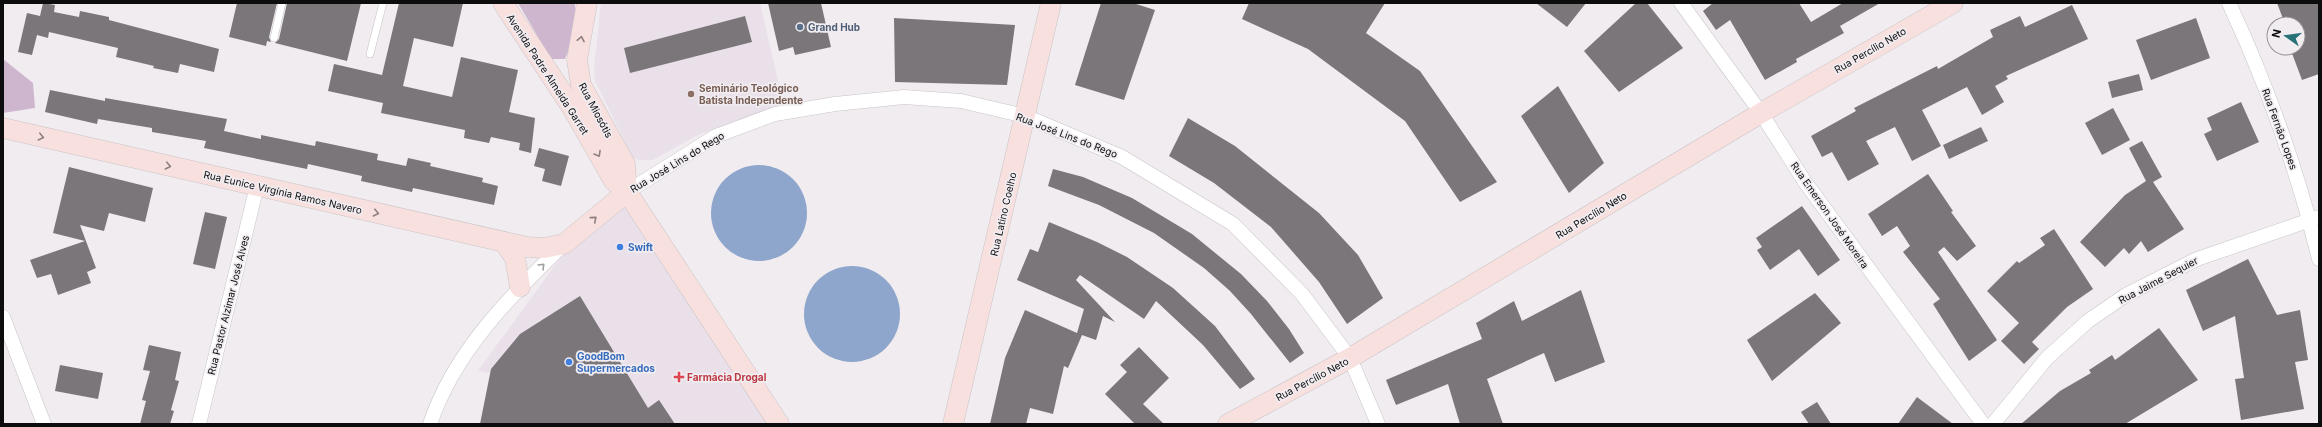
<svg xmlns="http://www.w3.org/2000/svg" width="2322" height="427" font-family="Inter,sans-serif">
	<rect width="100%" height="100%" fill="#f0ecf0"/>
	<g fill="#eae0ea">
		<polygon points="601,3 760,3 784,107 737,120 696,136 653,160 639,160 633,158 595,81 594,69"/>
		<polygon points="627,202 774,424 523,424 533,381 478,371 561,257"/>
	</g>
	<g fill="#ceb6cf">
		<path d="M518,3h57c1,20 -2,38 -10,56h-14z"/>
		<polygon points="3,59 33,83 35,108 3,113"/>
	</g>
	<g fill="#8ea5cc">
		<circle cx="759" cy="213" r="48"/>
		<circle cx="852" cy="314" r="48"/>
	</g>
	<g fill="#7b7679">
		<polygon points="43,3 55,5 54,12 79,17 80,11 109,17 109,20 219,49 214,72 180,64 178,73 153,68 154,66 116,57 118,48 49,32 48,38 37,35 32,55 18,52 27,13 40,16"/>
		<polygon points="237,3 277,3 269,37 271,42 267,41 266,46 229,37"/>
		<polygon points="287,3 361,3 347,61 275,43 279,39"/>
		<polygon points="399,3 463,3 453,47 414,38 403,86 452,97 461,57 518,70 509,112 535,118 531,153 519,150 520,143 491,137 489,143 464,138 465,130 381,113 383,103 328,91 334,64 382,75"/>
		<polygon points="768,3 821,3 831,47 795,55 793,47 779,51"/>
		<polygon points="1101,3 1133,3 1155,10 1124,100 1075,85"/>
		<polygon points="1249,3 1385,3 1366,33 1420,71 1497,182 1460,202 1405,121 1308,49 1242,19"/>
		<polygon points="1536,3 1586,3 1567,27"/>
		<polygon points="1636,3 1647,3 1683,48 1619,92 1584,51"/>
		<polygon points="1713,3 1799,3 1811,22 1843,3 1880,3 1840,26 1844,33 1796,59 1797,62 1765,80 1730,20 1716,30 1703,11"/>
		<polygon points="2277,3 2319,3 2319,74 2302,80 2290,48 2298,48 2298,24 2285,24"/>
		<polygon points="2072,5 2088,39 2006,76 2008,79 1995,86 2004,102 1982,115 1967,87 1922,110 1941,146 1912,161 1895,127 1866,141 1879,164 1848,181 1832,152 1822,157 1811,136 1856,111 1854,108 1937,66 1938,69 1993,37 1990,30 2020,16 2025,27"/>
		<polygon points="745,16 752,42 630,73 624,48"/>
		<polygon points="894,18 1015,25 1007,85 895,82"/>
		<polygon points="2196,18 2210,58 2151,80 2136,40"/>
		<polygon points="2139,74 2143,90 2112,98 2108,82"/>
		<polygon points="1558,86 1604,163 1569,193 1521,116"/>
		<polygon points="50,90 105,101 105,98 227,119 224,131 261,139 261,135 315,146 316,141 378,154 377,160 406,166 408,158 431,163 430,166 483,178 482,182 498,186 494,205 413,188 412,192 361,181 362,176 308,164 307,169 204,148 206,141 152,132 152,128 98,119 97,124 45,112"/>
		<polygon points="2241,102 2259,142 2217,161 2204,134 2212,130 2207,118"/>
		<polygon points="2113,108 2130,140 2102,155 2085,123"/>
		<polygon points="1188,118 1235,146 1319,213 1358,255 1383,298 1347,324 1319,282 1271,227 1214,183 1169,156"/>
		<polygon points="1981,127 1988,141 1949,159 1943,145"/>
		<polygon points="2142,141 2162,177 2153,182 2184,229 2148,252 2141,241 2129,254 2124,248 2105,267 2080,242 2125,195 2146,181 2129,148"/>
		<polygon points="539,148 569,156 561,186 542,181 545,169 534,166"/>
		<polygon points="69,167 153,188 145,222 109,213 104,231 80,225 96,268 87,272 91,283 58,295 51,274 37,278 30,260 85,241 53,233"/>
		<polygon points="1053,169 1083,177 1132,198 1192,234 1241,274 1267,301 1289,329 1304,353 1290,363 1251,314 1230,291 1204,268 1154,233 1099,205 1048,186"/>
		<polygon points="1928,174 1953,211 1951,212 1976,246 1957,261 1944,247 1938,252 1997,340 1969,361 1933,304 1940,299 1903,252 1910,246 1897,226 1882,236 1868,214"/>
		<polygon points="1802,206 1840,260 1818,276 1799,249 1770,270 1757,250 1762,247 1756,238"/>
		<polygon points="205,212 227,217 215,269 193,264"/>
		<polygon points="1049,222 1097,242 1127,257 1173,288 1215,326 1255,379 1240,389 1203,345 1156,301 1144,319 1080,275 1076,280 1115,322 1103,316 1096,340 1082,335 1068,368 1064,366 1053,414 1030,408 1026,424 990,424 1005,358 1025,310 1077,333 1084,309 1017,280 1030,249 1038,252"/>
		<polygon points="2054,229 2093,289 2067,307 2032,342 2039,349 2024,364 2001,341 2019,323 1987,291 2017,261 2019,263 2045,245 2040,238"/>
		<polygon points="2248,259 2277,315 2300,310 2308,360 2295,362 2304,409 2241,420 2235,379 2244,378 2235,316 2203,331 2186,290"/>
		<polygon points="1581,290 1605,362 1555,382 1544,353 1487,379 1503,424 1460,424 1448,384 1396,405 1386,380 1482,339 1476,323 1514,301 1522,321"/>
		<polygon points="1815,293 1841,323 1772,381 1747,340"/>
		<polygon points="580,296 648,408 659,400 675,424 480,424 491,369 520,334"/>
		<polygon points="2159,328 2198,380 2125,424 2021,424 2060,391 2091,373 2089,370 2112,355 2115,360"/>
		<polygon points="149,345 181,352 175,380 179,381 171,410 174,411 170,424 140,424 146,401 142,400 150,371 143,370"/>
		<polygon points="1139,347 1169,378 1143,404 1164,424 1135,424 1105,394 1127,372 1120,365"/>
		<polygon points="60,365 103,373 98,399 55,391"/>
		<polygon points="1917,397 1953,424 1898,424"/>
		<polygon points="1817,402 1831,424 1809,424 1801,412"/>
	</g>
	<g fill="none" stroke-linecap="round" stroke-linejoin="round">
		<g stroke="#c8c4c8" stroke-width="8">
			<g id="lane">
				<polyline points="274,38 282,3"/>
				<polyline points="370,54 383,3"/>
			</g>
		</g>
		<g stroke="#c8c4c8" stroke-width="15">
			<g id="street">
				<polyline points="1681,3 1761,113 1805,182 1983,424"/>
				<path d="M2229,3c38,82 69,168 90,256"/>
				<polyline points="627,192 716,136 775,114 835,104 904,97 961,101 1025,116 1122,157 1233,224 1302,294 1350,358 1378,424"/>
				<polyline points="3,317 44,424"/>
				<polyline points="199,424 257,186"/>
				<path d="M430,424c25,-74 80,-127 134,-180"/>
				<polyline points="1993,424 2047,358 2088,321 2126,295 2197,259 2319,217"/>
			</g>
		</g>
		<g stroke="#c8c4c8" stroke-width="21">
			<g id="secondary">
				<polyline points="503,3 573,109 614,181 627,192 779,424"/>
				<polyline points="587,3 577,60 581,85 625,164 627,192"/>
				<polyline points="3,128 527,247 544,248 564,244 627,192"/>
				<polyline points="504,242 515,258 520,287"/>
				<polyline points="953,424 1051,3"/>
				<polyline points="1228,424 1350,358 1761,113 1953,3"/>
			</g>
		</g>
		<use href="#lane" stroke="#fff" stroke-width="7"/>
		<use href="#street" stroke="#fff" stroke-width="14"/>
		<use href="#secondary" stroke="#f8e0de" stroke-width="20"/>
	</g>
	<defs><path id="oneway-chevron" d="M-2-3.5L2.5 0L-2 3.5" fill="none" stroke-width="1.6" stroke-linecap="round" stroke-linejoin="round"/></defs>
	<g stroke="#8f8180">
		<use href="#oneway-chevron" transform="translate(581 39) rotate(-79)"/>
		<use href="#oneway-chevron" transform="translate(41 137) rotate(13)"/>
		<use href="#oneway-chevron" transform="translate(598 154) rotate(60)"/>
		<use href="#oneway-chevron" transform="translate(168 166) rotate(13)"/>
		<use href="#oneway-chevron" transform="translate(376 213) rotate(13)"/>
		<use href="#oneway-chevron" transform="translate(594 219) rotate(-40)"/>
	</g>
	<use stroke="#9f9e9f" href="#oneway-chevron" transform="translate(542 266) rotate(-45)"/>
	<circle fill="#5c6f8a" stroke="#f0ecf0" stroke-width="1.5" cx="800" cy="27" r="4"/>
	<circle fill="#8d6e63" stroke="#f0ecf0" stroke-width="1.5" cx="691" cy="94" r="4"/>
	<g fill="#3f7fe0" stroke="#f0ecf0" stroke-width="1.5">
		<circle cx="620" cy="247" r="4"/>
		<circle cx="569" cy="362" r="4"/>
	</g>
	<path fill="#e0444e" stroke="#f0ecf0" stroke-width="1.5" d="M677 371h4v4h4v4h-4v4h-4v-4h-4v-4h4z"/>
	<g text-anchor="middle" dominant-baseline="central" stroke-width="3.5" stroke-linejoin="round" paint-order="stroke">
		<g font-size="10" font-weight="bold" fill="#4e5e75" stroke="#f0ecf0" text-anchor="start">
			<text x="808" y="27">Grand Hub</text>
		</g>
		<g font-size="10" fill="#0e0d0e" stroke="#f0ecf0">
			<text transform="translate(1870 50) rotate(-30)">Rua Percílio Neto</text>
			<text transform="translate(548 74) rotate(57)">Avenida Padre Almeida Garret</text>
			<text transform="translate(596 110) rotate(62)">Rua Miosótis</text>
			<text transform="translate(2280 129) rotate(70)">Rua Fernão Lopes</text>
			<text transform="translate(1067 135) rotate(21)">Rua José Lins do Rego</text>
			<text transform="translate(677 162) rotate(-31)">Rua José Lins do Rego</text>
			<text transform="translate(283 192) rotate(13)">Rua Eunice Virgínia Ramos Navero</text>
			<text transform="translate(1003 214) rotate(-77)">Rua Latino Coelho</text>
			<text transform="translate(1591 215) rotate(-31)">Rua Percílio Neto</text>
			<text transform="translate(1830 215) rotate(55)">Rua Emerson José Moreira</text>
			<text transform="translate(2158 280) rotate(-28)">Rua Jaime Sequier</text>
			<text transform="translate(228 305) rotate(-76)">Rua Pastor Alzimar José Alves</text>
			<text transform="translate(1312 379) rotate(-28)">Rua Percílio Neto</text>
		</g>
		<g font-size="10" font-weight="bold" fill="#785e54" stroke="#f0ecf0" text-anchor="start">
			<text x="699" y="88">Seminário Teológico<tspan x="699" dy="12">Batista Independente</tspan></text>
		</g>
		<g font-size="10" font-weight="bold" fill="#366cbe" stroke="#f0ecf0" text-anchor="start">
			<text x="628" y="247">Swift</text>
			<text x="577" y="356">GoodBom<tspan x="577" dy="12">Supermercados</tspan></text>
		</g>
		<g font-size="10" font-weight="bold" fill="#be3a42" stroke="#f0ecf0" text-anchor="start">
			<text x="687" y="377">Farmácia Drogal</text>
		</g>
	</g>
	<rect width="2322" height="427" fill="none" stroke="#0e0d0e" stroke-width="8"/>
	<g transform="translate(2286 36) rotate(284)"><circle r="19" fill="#f0ecf0" stroke="#969396"/>
	<path d="M0-3L7 15L0 10L-7 15Z" fill="#277179"/>
	<text y="-6" font-size="11" font-weight="bold" text-anchor="middle" fill="#0e0d0e">N</text>
	</g>
</svg>
